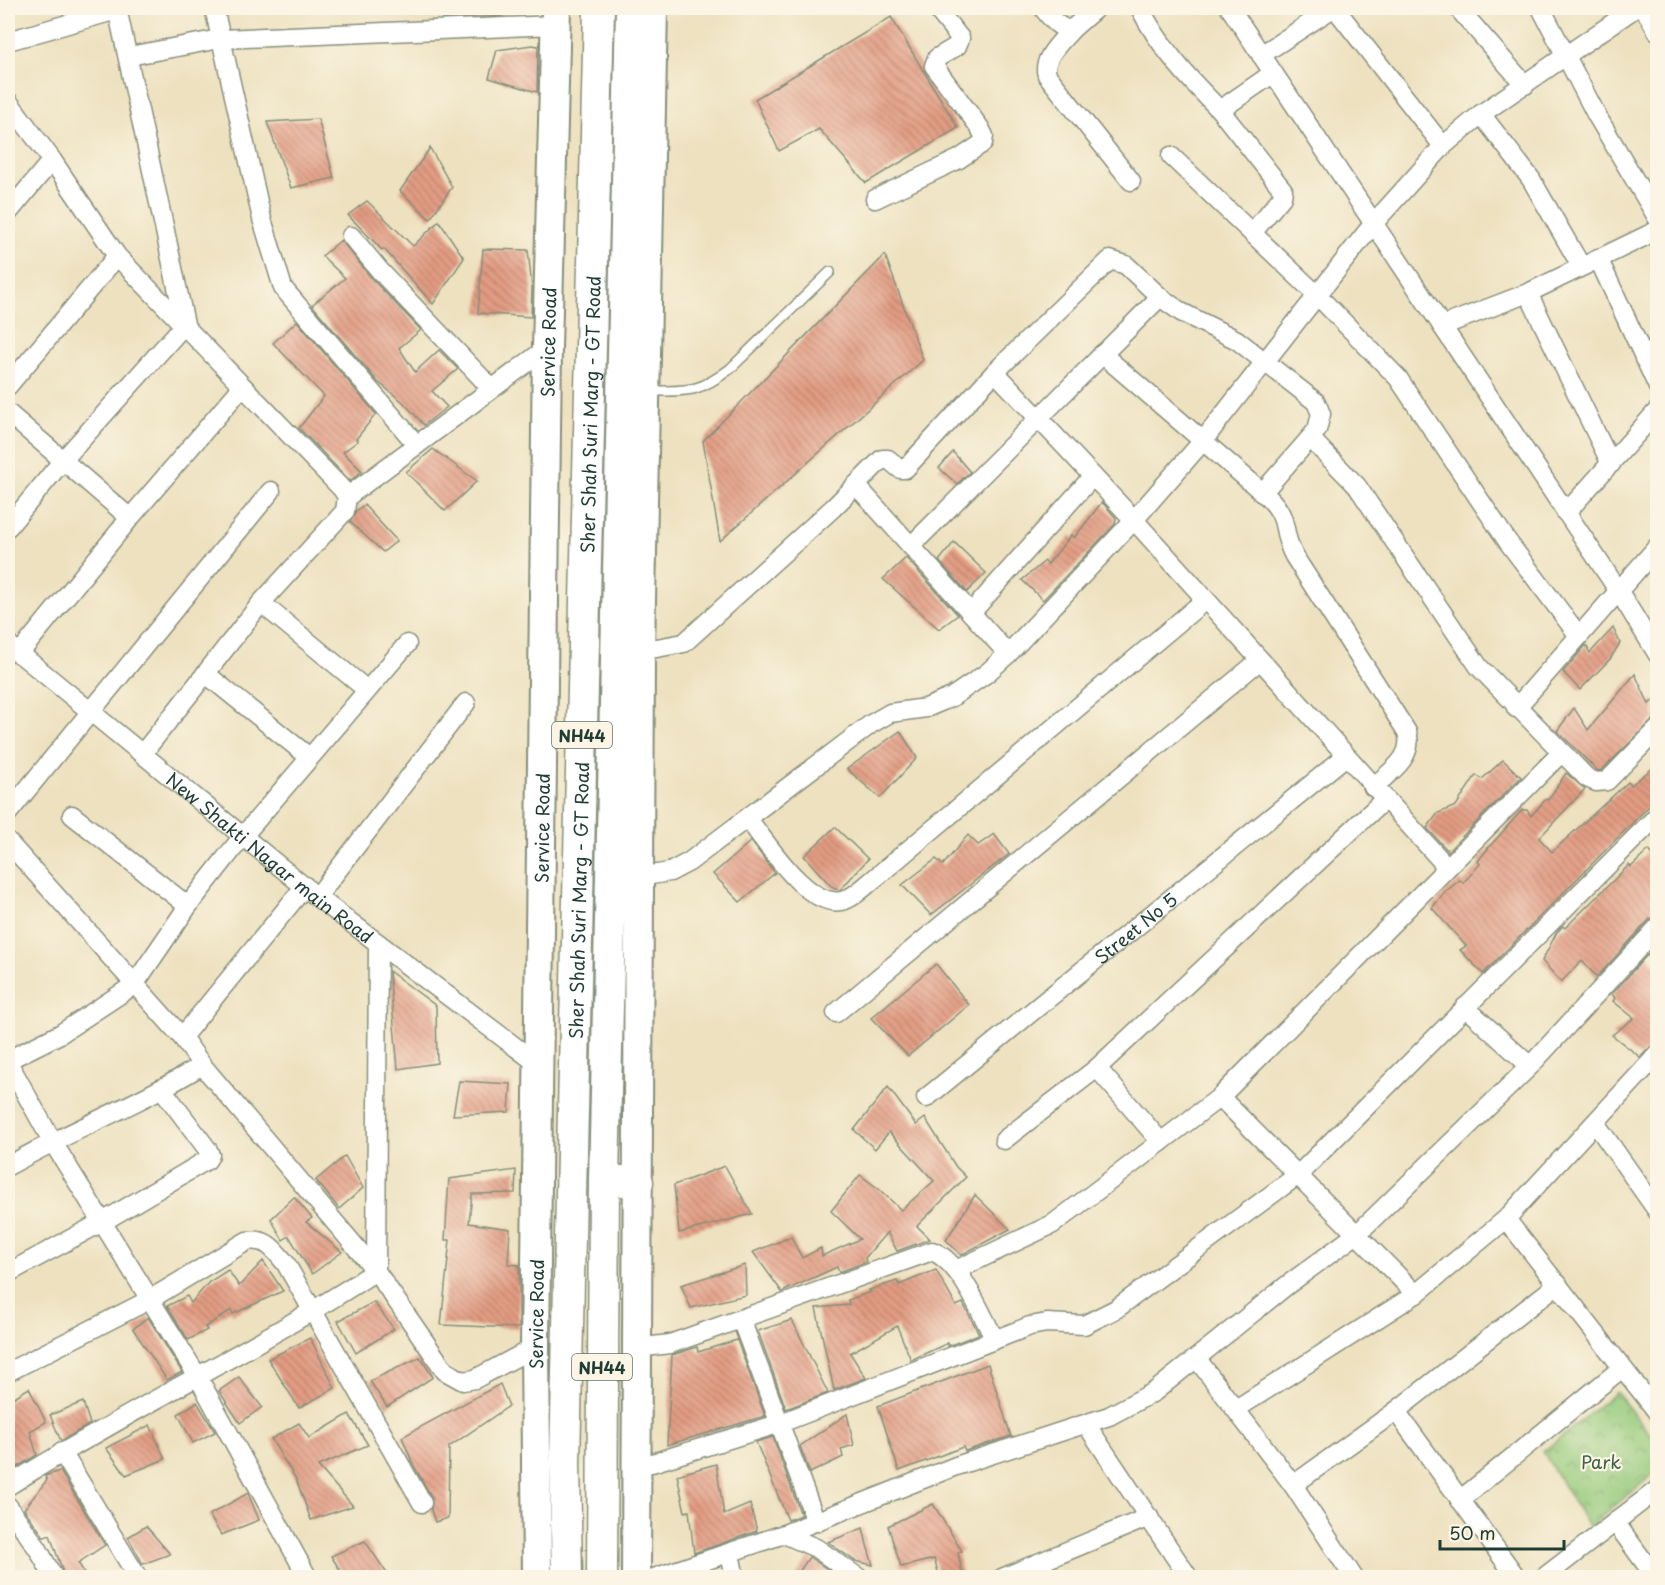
<svg xmlns="http://www.w3.org/2000/svg" width="1665" height="1585" font-family="'Playpen Sans',sans-serif">
	<defs>
		<pattern id="park-crowns" width="20" height="18" patternUnits="userSpaceOnUse" patternTransform="scale(1.5)"><rect width="20" height="18" fill="#96ca7b"/><path d="M2 6a3 3 0 1 1 6 0M12 15a3 3 0 1 1 6 0" fill="none" stroke="#7aa566"/></pattern>
		<pattern id="building-back-hatch" width="6" height="6" patternUnits="userSpaceOnUse" patternTransform="scale(1.5)"><rect width="6" height="6" fill="#e39c83"/><path d="M-1 5l2 2M0 0l6 6M5-1l2 2" fill="none" stroke="#b7806c"/></pattern>
	</defs>
	<rect width="100%" height="100%" fill="#fcf5e5"/>
	<filter id="ink" filterUnits="userSpaceOnUse"><feTurbulence type="fractalNoise" baseFrequency=".0167" numOctaves="2"/><feDisplacementMap in="SourceGraphic" scale="12" xChannelSelector="R" yChannelSelector="G"/><feConvolveMatrix kernelMatrix="1 2 1 2 8 2 1 2 1" color-interpolation-filters="sRGB"/></filter>
	<filter id="wash" filterUnits="userSpaceOnUse"><feTurbulence type="fractalNoise" baseFrequency=".008" numOctaves="4" result="noise"/><feDisplacementMap in="SourceGraphic" scale="24" xChannelSelector="R" yChannelSelector="G"/><feGaussianBlur stdDeviation="1.35" result="paint"/><feColorMatrix in="noise" values="0 0 0 0 0 0 0 0 0 0 0 0 0 0 0 0 0 1.4 0 .05"/><feComposite in="paint" operator="in"/></filter>
	<g filter="url(#wash)">
		<rect width="100%" height="100%" fill="#ede1bf"/>
		<polygon fill="url(#park-crowns)" stroke="#5a8458" stroke-width="1.5" points="1616,1392 1657,1443 1657,1471 1589,1527 1543,1452"/>
		<g id="blocks">
			<g fill="url(#building-back-hatch)">
				<polygon points="443,8 501,8 502,16 443,18"/>
				<polygon points="891,17 958,128 866,183 819,129 779,151 755,99"/>
				<polygon points="532,45 538,46 537,92 489,78 497,50"/>
				<polygon points="318,119 334,178 291,188 267,122"/>
				<polygon points="430,148 452,187 430,219 400,191"/>
				<polygon points="367,201 413,246 439,221 464,258 433,304 384,249 382,250 348,215"/>
				<polygon points="341,240 373,280 421,330 399,348 415,372 439,350 458,369 432,391 447,407 424,425 403,402 378,382 312,305 345,278 322,256"/>
				<polygon points="483,249 528,250 532,288 531,317 478,313"/>
				<polygon points="885,255 923,360 720,541 703,441"/>
				<polygon points="297,321 376,414 356,439 358,441 343,452 362,471 350,481 299,428 324,396 273,343"/>
				<polygon points="433,449 477,481 445,511 406,472"/>
				<polygon points="953,452 970,472 957,484 939,468"/>
				<polygon points="1102,502 1116,518 1115,524 1043,600 1022,580 1045,561 1048,564 1071,535 1074,538"/>
				<polygon points="364,505 397,541 383,552 350,522 356,511"/>
				<polygon points="954,542 986,573 967,592 939,561"/>
				<polygon points="906,558 958,615 939,629 883,579"/>
				<polygon points="1613,628 1620,643 1610,659 1580,690 1563,672 1586,645 1590,653"/>
				<polygon points="1635,674 1649,704 1655,699 1654,719 1602,770 1598,771 1557,731 1574,708 1588,730"/>
				<polygon points="900,731 917,758 880,798 847,769"/>
				<polygon points="1503,760 1521,777 1448,851 1427,828 1438,813 1456,806 1476,775 1482,779"/>
				<polygon points="1658,764 1658,797 1483,974 1460,950 1466,946 1432,908 1445,892 1460,880 1463,883 1480,864 1478,861 1490,846 1522,810 1527,810 1531,816 1546,799 1548,800 1566,773 1585,789 1539,838 1552,852 1628,782 1631,785"/>
				<polygon points="835,827 868,859 840,890 831,886 804,856"/>
				<polygon points="994,834 1009,854 931,915 902,885 936,859 943,865 968,835 978,845"/>
				<polygon points="751,841 775,873 740,902 713,874"/>
				<polygon points="1649,850 1658,862 1658,916 1650,919 1597,977 1582,961 1561,982 1542,961 1557,932 1563,926 1565,928 1629,865 1631,867"/>
				<polygon points="1647,955 1658,966 1658,1040 1640,1057 1612,1035 1634,1018 1613,1001 1615,998 1612,994"/>
				<polygon points="936,964 969,1005 908,1056 871,1018"/>
				<polygon points="389,971 436,1006 437,1063 398,1069"/>
				<polygon points="459,1081 511,1084 509,1112 453,1115"/>
				<polygon points="888,1087 916,1125 925,1118 956,1167 966,1177 917,1226 930,1239 897,1251 887,1232 865,1258 866,1262 839,1272 837,1267 782,1292 753,1252 791,1237 802,1258 821,1248 822,1256 860,1239 831,1211 860,1175 879,1189 901,1210 934,1181 889,1132 875,1149 854,1130"/>
				<polygon points="345,1156 363,1188 339,1209 316,1180"/>
				<polygon points="725,1166 752,1214 679,1233 674,1185"/>
				<polygon points="516,1170 515,1193 472,1194 469,1223 510,1229 508,1264 519,1265 519,1328 441,1325 450,1240 445,1240 449,1179"/>
				<polygon points="975,1195 1010,1229 961,1255 946,1240"/>
				<polygon points="294,1197 312,1218 306,1222 342,1252 312,1274 289,1236 283,1240 271,1219"/>
				<polygon points="263,1261 283,1291 233,1314 231,1310 205,1327 207,1330 188,1340 167,1306 187,1296 191,1303 209,1282 228,1270 239,1286"/>
				<polygon points="745,1265 746,1295 691,1308 681,1285"/>
				<polygon points="936,1270 956,1306 963,1303 979,1334 948,1346 948,1343 911,1360 897,1326 850,1353 866,1378 834,1390 816,1308 849,1305 848,1300 871,1292 869,1290 897,1281 899,1285"/>
				<polygon points="374,1302 394,1329 356,1353 338,1321"/>
				<polygon points="148,1317 182,1372 167,1380 133,1329"/>
				<polygon points="792,1320 828,1393 786,1409 758,1331"/>
				<polygon points="310,1338 335,1388 299,1408 268,1359"/>
				<polygon points="737,1340 765,1416 667,1445 672,1355 697,1347 698,1352"/>
				<polygon points="420,1357 433,1377 387,1407 370,1381"/>
				<polygon points="988,1364 1011,1436 965,1451 963,1447 899,1471 878,1406"/>
				<polygon points="239,1377 262,1407 240,1423 219,1391"/>
				<polygon points="500,1384 509,1406 449,1447 448,1518 435,1522 431,1510 432,1498 413,1464 402,1437"/>
				<polygon points="29,1388 46,1422 30,1431 37,1455 8,1473 8,1401"/>
				<polygon points="83,1402 90,1424 61,1441 50,1415"/>
				<polygon points="197,1402 215,1432 193,1443 178,1414"/>
				<polygon points="349,1414 368,1445 318,1466 353,1506 311,1520 296,1479 271,1439 299,1423 309,1438"/>
				<polygon points="847,1414 854,1445 841,1449 843,1457 810,1473 800,1446"/>
				<polygon points="150,1425 165,1459 126,1475 106,1448"/>
				<polygon points="773,1437 801,1515 788,1520 756,1442"/>
				<polygon points="716,1464 724,1515 750,1504 757,1531 694,1553 689,1511 685,1512 677,1475"/>
				<polygon points="60,1471 105,1545 78,1563 84,1572 72,1578 65,1578 50,1535 44,1537 24,1509 47,1480 45,1476"/>
				<polygon points="248,1493 259,1520 221,1535 209,1515"/>
				<polygon points="933,1504 962,1551 958,1552 963,1578 940,1578 934,1559 901,1567 888,1526"/>
				<polygon points="146,1526 170,1554 143,1564 128,1537"/>
				<polygon points="863,1528 867,1545 873,1565 855,1561 828,1542"/>
				<polygon points="365,1541 390,1578 345,1578 331,1556"/>
				<polygon points="809,1557 833,1573 836,1578 795,1578"/>
			</g>
		</g>
	</g>
	<g filter="url(#ink)">
		<use href="#blocks" fill-opacity="0" stroke="#868f7a" stroke-width="1.5"/>
		<g fill="none" stroke-linecap="round" stroke-linejoin="round">
			<g stroke="#868f7a" stroke-width="12">
				<path id="service" d="M650,391c38,0 48,2 80,-22l100,-97"/>
			</g>
			<g stroke="#868f7a" stroke-width="21">
				<g id="minor">
					<polyline points="214,8 262,219 283,288 417,445"/>
					<path d="M1043,8c7,9 16,22 29,21l24,-21"/>
					<path d="M1140,8c20,40 49,71 80,102"/>
					<polyline points="1230,8 1618,590 1658,655"/>
					<polyline points="1335,8 1443,146"/>
					<polyline points="1458,8 1525,85"/>
					<polyline points="1541,8 1597,116 1658,219"/>
					<polyline points="1644,8 1658,32"/>
					<path d="M1072,29c-10,12 -31,30 -25,46l84,106"/>
					<polyline points="8,41 117,10"/>
					<polyline points="1261,55 1333,8"/>
					<polyline points="129,56 220,39 556,25"/>
					<polyline points="8,101 52,160 117,256 342,489 347,497 345,511 261,603 143,753"/>
					<polyline points="1481,114 1531,179 1581,266"/>
					<polyline points="1171,156 1316,294 1398,378 1508,542 1579,636"/>
					<polyline points="875,199 959,159 983,143 984,136 980,128 934,66 937,58 957,46 960,38 936,8"/>
					<polyline points="8,213 52,160"/>
					<polyline points="1252,233 1282,197 1283,190 1220,110 1272,74"/>
					<polyline points="351,236 381,272 492,389"/>
					<polyline points="1598,258 1658,387"/>
					<polyline points="1528,293 1611,464"/>
					<polyline points="1442,326 1528,293 1658,230"/>
					<path d="M1102,354l166,143c23,23 12,33 26,59l113,176c8,25 -18,41 -34,55"/>
					<polyline points="1644,359 1658,345"/>
					<polyline points="995,372 1134,520 1447,867"/>
					<polyline points="8,386 117,256"/>
					<polyline points="8,413 130,518"/>
					<polyline points="1311,439 1357,486 1479,667 1587,778 1596,782 1607,781 1658,729"/>
					<polyline points="856,485 1008,654"/>
					<polyline points="347,497 547,348"/>
					<polyline points="1566,513 1658,410"/>
					<polyline points="8,527 64,459 185,324 117,8"/>
					<polyline points="911,546 1160,297"/>
					<polyline points="261,603 367,690"/>
					<polyline points="971,613 1093,476"/>
					<path id="s1" d="M8,644l309,253 221,167"/>
					<polyline points="640,651 684,643 833,508 882,459 888,459 900,469 905,469 995,372 1110,260 1126,265 1160,297 1181,312 1237,340 1316,402 1321,414 1317,430 1262,493"/>
					<polyline points="19,654 130,518 242,387"/>
					<polyline points="206,674 309,757"/>
					<polyline points="1516,708 1658,546"/>
					<polyline points="8,813 271,491"/>
					<polyline points="72,815 188,906"/>
					<path d="M748,819c19,24 59,88 93,82 12,-2 25,-16 34,-23l329,-277"/>
					<polyline points="8,842 182,1037 202,1065 376,1271 445,1371 463,1381 475,1379 535,1347"/>
					<polyline points="638,877 670,872 689,862 871,724 890,713 926,708 952,697 987,673 1008,654 1134,520 1202,442 1373,224 1443,146 1481,114 1635,8"/>
					<polyline points="317,897 466,703"/>
					<polyline points="1465,1007 1530,1066"/>
					<polyline points="836,1013 1259,661"/>
					<polyline points="182,1037 305,886"/>
					<polyline points="8,1060 60,1034 134,985 188,906 243,836 407,644"/>
					<polyline points="8,1062 52,1141 198,1377 308,1578"/>
					<polyline points="1097,1068 1161,1142"/>
					<polyline points="1220,1097 1416,1294"/>
					<path id="s2" d="M926,1098l420,-342"/>
					<polyline points="1596,1124 1658,1212"/>
					<polyline points="1004,1140 1097,1068 1384,800"/>
					<path d="M8,1166c63,-36 132,-62 194,-101"/>
					<polyline points="1506,1219 1658,1413"/>
					<polyline points="956,1270 1053,1224 1220,1097 1561,753"/>
					<polyline points="8,1273 104,1221 207,1160 210,1155 208,1150 163,1090"/>
					<polyline points="741,1319 816,1522"/>
					<path d="M636,1348l34,-4 262,-93c28,10 48,61 62,87"/>
					<polyline points="1197,1359 1293,1485 1354,1578"/>
					<path d="M8,1372l141,-72 98,-59c20,-3 27,8 39,23l136,239"/>
					<polyline points="1236,1409 1416,1294 1506,1219 1658,1054"/>
					<polyline points="1396,1411 1558,1284"/>
					<polyline points="1086,1424 1189,1578"/>
					<polyline points="62,1452 138,1578"/>
					<polyline points="635,1463 652,1463 781,1423 1030,1326 1047,1323 1084,1325 1116,1309 1298,1175 1658,815"/>
					<polyline points="1293,1485 1396,1411 1517,1578"/>
					<path d="M8,1486c120,-76 249,-137 368,-215l2,-328"/>
					<polyline points="1460,1500 1622,1368"/>
					<polyline points="8,1506 38,1549 54,1578"/>
					<polyline points="1615,1522 1656,1578"/>
					<polyline points="784,1534 816,1548 859,1578"/>
					<polyline points="730,1554 735,1578"/>
					<polyline points="654,1578 784,1534 956,1466 1109,1416 1154,1392 1286,1286 1357,1234 1530,1066 1658,927"/>
					<polyline points="1002,1578 1149,1517"/>
					<polyline points="1543,1578 1658,1489"/>
				</g>
			</g>
			<g stroke="#868f7a" stroke-width="32">
				<g id="primary">
					<path id="s3" d="M537,1578l-2,-231 12,-999 9,-340"/>
					<polyline points="636,1578 640,651 653,8"/>
				</g>
			</g>
			<g stroke="#868f7a" stroke-width="33">
				<g id="trunk">
					<polyline points="604,1180 638,1182"/>
					<path id="s4" d="M567,1578l-2,-115 4,-183 30,-1272"/>
					<polyline points="602,1578 604,1180 631,8"/>
				</g>
			</g>
			<use href="#service" stroke="#fff" stroke-width="9"/>
			<use href="#minor" stroke="#fff" stroke-width="18"/>
			<use href="#primary" stroke="#fff" stroke-width="28"/>
			<use href="#trunk" stroke="#fff" stroke-width="30"/>
		</g>
	</g>
	<g text-anchor="middle" dominant-baseline="central" stroke-width="4.5" stroke-linejoin="round" paint-order="stroke">
		<g fill="#fcf5e5" stroke="#617469" stroke-width="1.5">
			<rect x="552" y="722" width="60" height="26" rx="4.5"/>
			<rect x="572" y="1354" width="60" height="26" rx="4.5"/>
		</g>
		<g font-size="16" font-weight="bold" fill="#1f3d34">
			<text x="582" y="735">NH44</text>
			<text x="602" y="1367">NH44</text>
		</g>
		<g font-size="18" fill="#1f3d34" stroke="#fcf5e5">
			<text stroke="none"><textPath href="#s3" startOffset="1236">Service Road</textPath></text>
			<text stroke="none"><textPath href="#s4" startOffset="1164">Sher Shah Suri Marg - GT Road</textPath></text>
			<text stroke="none"><textPath href="#s3" startOffset="750">Service Road</textPath></text>
			<text stroke="none"><textPath href="#s1" startOffset="338">New Shakti Nagar main Road</textPath></text>
			<text stroke="none"><textPath href="#s4" startOffset="678">Sher Shah Suri Marg - GT Road</textPath></text>
			<text stroke="none"><textPath href="#s2" startOffset="270">Street No 5</textPath></text>
			<text stroke="none"><textPath href="#s3" startOffset="264">Service Road</textPath></text>
		</g>
		<g font-size="18" fill="#3d6046" stroke="#fcf5e5">
			<text x="1601" y="1461">Park</text>
		</g>
	</g>
	<rect width="1665" height="1585" fill="none" stroke="#fcf5e5" stroke-width="30"/>
	<path d="M1440 1540v9h124v-9" fill="none" stroke="#1f3d34" stroke-width="3"/>
	<text x="1449" y="1540" font-size="18" fill="#1f3d34" stroke="#fcf5e5" stroke-width="4.5" paint-order="stroke">50 m</text>
</svg>
